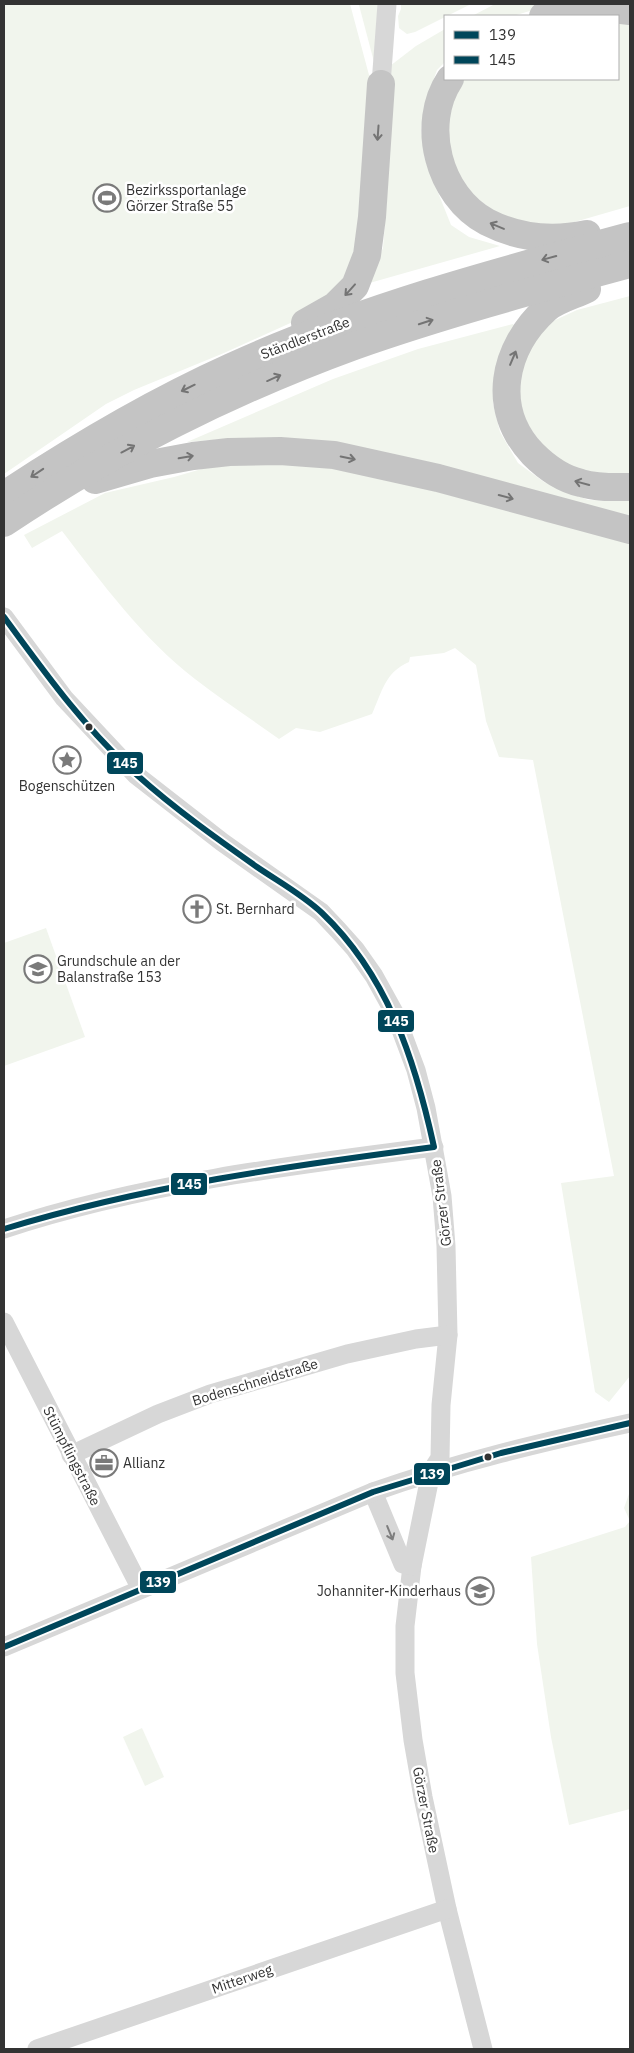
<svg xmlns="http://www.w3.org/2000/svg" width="634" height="2053" font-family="'IBM Plex Sans',sans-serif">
	<rect width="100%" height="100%" fill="#fff"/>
	<g fill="#f1f5ed">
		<polygon points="4,4 350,4 369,75 372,76 367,175 350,273 317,311 224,353 134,390 106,404 4,474"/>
		<polygon points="360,4 378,4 374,62 359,5"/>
		<polygon points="401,4 471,4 415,32 407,34 399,28 398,16 401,9"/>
		<polygon points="495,4 553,4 513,16 472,16"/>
		<polygon points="618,17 630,19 630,206 571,223 549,226 520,223 499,215 466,190 450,163 447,119 462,79 618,79"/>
		<polygon points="445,29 445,62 437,70 427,98 421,129 425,160 451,225 469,237 500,246 366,284 383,248 387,197 390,66 416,46"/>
		<polygon points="630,296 630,476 587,475 552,457 520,415 518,376 537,335 551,322 577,310"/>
		<polygon points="513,324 515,327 497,371 493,404 500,432 518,463 544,482 588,500 630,501 630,522 225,439 187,442 333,379 418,349"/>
		<path d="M229,461l104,3 297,75v837l-21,26 -14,-10 -34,-209 53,-7 -81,-416 -34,-3 -13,-36 -10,-56 -21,-17 -11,5 -34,4 -1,5c-24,10 -27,30 -37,52l-52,18 -24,-4 -17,11c-28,-20 -57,-39 -84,-60 -52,-40 -93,-96 -133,-148l-30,17 -8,-13 81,-42 69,-16z"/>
		<polygon points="46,928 85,1037 4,1066 4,943"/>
		<polygon points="630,1491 630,1809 569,1825 551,1737 537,1644 531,1557 625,1527 630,1521 624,1508"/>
		<polygon points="142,1728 164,1777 145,1786 123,1737"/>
	</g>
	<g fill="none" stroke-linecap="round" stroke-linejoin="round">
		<g stroke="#d7d7d7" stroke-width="19">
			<polyline points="381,84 387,4"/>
			<polyline points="4,617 64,698 136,775 222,842 321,912 338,930 355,949 374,976 395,1014 416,1070 426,1108 442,1196 446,1246 448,1335 441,1405 440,1458 431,1472 412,1566 405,1626 405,1673 413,1740 423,1797 447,1909 483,2049"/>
			<path d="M4,1229c136,-45 288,-64 430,-82"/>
			<polyline points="4,1322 141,1589"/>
			<polyline points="71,1455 158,1414 210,1394 347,1354 416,1339 448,1335"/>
			<polyline points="373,1492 403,1564 412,1566"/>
			<path d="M4,1647l369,-155c85,-30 170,-50 257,-69"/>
			<polyline points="37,2049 447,1909"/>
		</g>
		<g stroke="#c4c4c4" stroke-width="28">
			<path d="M543,16c31,-8 55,-9 87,-5"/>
			<path d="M450,79c-30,45 -12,117 37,143 31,16 66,19 100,12"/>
			<path d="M587,289c-12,6 -31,11 -41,20 -43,39 -56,100 -13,145 13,13 30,25 48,29 16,5 33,4 49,4"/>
			<polyline points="305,323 335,306 355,286 367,255 372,217 381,84"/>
			<polyline points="95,480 150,464 193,456 229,452 280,451 334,455 438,478 630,530"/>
			<path d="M4,495c73,-48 147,-92 227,-128 127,-58 265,-95 399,-131"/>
			<path d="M4,523c107,-72 229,-133 350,-177 91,-32 184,-57 276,-82"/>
		</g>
		<g stroke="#fff" stroke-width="10">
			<polyline id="bus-1" points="4,1647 373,1492 501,1453 630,1423"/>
		</g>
		<g stroke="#fff" stroke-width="10">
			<path id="bus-2" d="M4,617c41,56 81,112 133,158 38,34 79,63 120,92 22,15 46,28 65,46 66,63 93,147 112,234 -146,19 -289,39 -430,82"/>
		</g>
		<use href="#bus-1" stroke="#00465a" stroke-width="6"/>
		<use href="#bus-2" stroke="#00465a" stroke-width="6"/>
	</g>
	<defs><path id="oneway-shaft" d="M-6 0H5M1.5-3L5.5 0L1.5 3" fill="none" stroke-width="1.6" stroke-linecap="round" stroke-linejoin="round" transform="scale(1.25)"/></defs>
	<g stroke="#747474">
		<use href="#oneway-shaft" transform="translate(378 133) rotate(94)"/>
		<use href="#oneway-shaft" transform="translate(497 226) rotate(-157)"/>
		<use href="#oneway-shaft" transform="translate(549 258) rotate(165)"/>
		<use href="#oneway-shaft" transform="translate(350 290) rotate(132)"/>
		<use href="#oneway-shaft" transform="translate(426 322) rotate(-18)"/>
		<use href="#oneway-shaft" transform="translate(513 358) rotate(-67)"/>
		<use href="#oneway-shaft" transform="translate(274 378) rotate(-24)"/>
		<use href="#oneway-shaft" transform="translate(188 388) rotate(154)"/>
		<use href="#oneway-shaft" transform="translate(128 449) rotate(-28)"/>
		<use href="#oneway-shaft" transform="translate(186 457) rotate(-10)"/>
		<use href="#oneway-shaft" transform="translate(348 458) rotate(12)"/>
		<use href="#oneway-shaft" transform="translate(37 473) rotate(146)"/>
		<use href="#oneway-shaft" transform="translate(582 483) rotate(-165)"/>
		<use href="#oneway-shaft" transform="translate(506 497) rotate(15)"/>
	</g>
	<use stroke="#7d7d7d" href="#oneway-shaft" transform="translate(390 1533) rotate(68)"/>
	<defs>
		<g id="stadium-ring" transform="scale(1.4375)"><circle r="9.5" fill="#fff" stroke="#7a7a7a" stroke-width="1.5"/><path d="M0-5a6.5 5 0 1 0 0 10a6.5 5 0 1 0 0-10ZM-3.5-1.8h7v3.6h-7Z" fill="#7a7a7a"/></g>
		<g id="sight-ring" transform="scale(1.4375)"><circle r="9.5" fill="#fff" stroke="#7a7a7a" stroke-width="1.5"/><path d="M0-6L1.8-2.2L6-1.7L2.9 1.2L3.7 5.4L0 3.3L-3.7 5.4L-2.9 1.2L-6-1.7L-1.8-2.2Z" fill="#7a7a7a"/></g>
		<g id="church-ring" transform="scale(1.4375)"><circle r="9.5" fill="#fff" stroke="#7a7a7a" stroke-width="1.5"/><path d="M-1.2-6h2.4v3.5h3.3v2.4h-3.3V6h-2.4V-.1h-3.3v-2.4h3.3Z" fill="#7a7a7a"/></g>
		<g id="school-ring" transform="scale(1.4375)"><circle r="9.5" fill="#fff" stroke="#7a7a7a" stroke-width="1.5"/><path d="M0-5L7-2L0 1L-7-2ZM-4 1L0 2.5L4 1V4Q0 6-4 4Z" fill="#7a7a7a"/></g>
		<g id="office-ring" transform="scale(1.4375)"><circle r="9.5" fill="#fff" stroke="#7a7a7a" stroke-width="1.5"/><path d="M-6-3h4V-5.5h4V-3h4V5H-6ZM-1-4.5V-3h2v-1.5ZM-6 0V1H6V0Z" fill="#7a7a7a"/></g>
	</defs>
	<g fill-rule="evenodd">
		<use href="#stadium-ring" x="107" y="198"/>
		<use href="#sight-ring" x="67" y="760"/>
		<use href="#church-ring" x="197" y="909"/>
		<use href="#school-ring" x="38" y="969"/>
		<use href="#office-ring" x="104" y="1463"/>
		<use href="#school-ring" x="480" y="1591"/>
	</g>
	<g fill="#333" stroke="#fff" stroke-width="2">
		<circle cx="89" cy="727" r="4.5"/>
		<circle cx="488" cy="1457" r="4.5"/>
	</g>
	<g text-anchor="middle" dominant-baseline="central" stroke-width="5" stroke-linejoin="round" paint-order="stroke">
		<g font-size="14" fill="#333" stroke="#fff" text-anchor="start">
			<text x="126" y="190">Bezirkssportanlage<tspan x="126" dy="16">Görzer Straße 55</tspan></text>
			<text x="67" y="786" text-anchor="middle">Bogenschützen</text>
			<text x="216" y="909">St. Bernhard</text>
			<text x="57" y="961">Grundschule an der<tspan x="57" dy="16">Balanstraße 153</tspan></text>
			<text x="123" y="1463">Allianz</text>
			<text x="461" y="1591" text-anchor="end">Johanniter-Kinderhaus</text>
		</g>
		<g font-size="14" fill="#333" stroke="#fff">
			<text transform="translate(305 338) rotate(-21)">Ständlerstraße</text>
			<text transform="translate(441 1203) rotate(-97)">Görzer Straße</text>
			<text transform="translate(255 1382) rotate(-17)">Bodenschneidstraße</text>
			<text transform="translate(72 1456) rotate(63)">Stümpflingstraße</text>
			<text transform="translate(426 1810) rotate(79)">Görzer Straße</text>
			<text transform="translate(242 1979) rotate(-19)">Mitterweg</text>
		</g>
	</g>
	<g stroke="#fff" stroke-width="2">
		<rect x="106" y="751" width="38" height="24" rx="5" fill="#00465a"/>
		<rect x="377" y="1009" width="38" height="24" rx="5" fill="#00465a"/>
		<rect x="170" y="1172" width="38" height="24" rx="5" fill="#00465a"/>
		<rect x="413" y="1462" width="38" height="24" rx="5" fill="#00465a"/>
		<rect x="139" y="1570" width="38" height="24" rx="5" fill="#00465a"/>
	</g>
	<g font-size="14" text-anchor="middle" font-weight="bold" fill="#fff">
		<text x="125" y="768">145</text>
		<text x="396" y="1026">145</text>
		<text x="189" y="1189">145</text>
		<text x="432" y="1479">139</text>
		<text x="158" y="1587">139</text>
	</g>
	<rect width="634" height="2053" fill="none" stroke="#333333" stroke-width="10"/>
	<rect x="444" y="15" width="175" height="65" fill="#ffffff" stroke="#adadad"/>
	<rect x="454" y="31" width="25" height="8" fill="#00465a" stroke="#adadad"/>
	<text x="489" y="40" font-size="15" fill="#333333">139</text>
	<rect x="454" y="56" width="25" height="8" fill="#00465a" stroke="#adadad"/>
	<text x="489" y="65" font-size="15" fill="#333333">145</text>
</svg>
